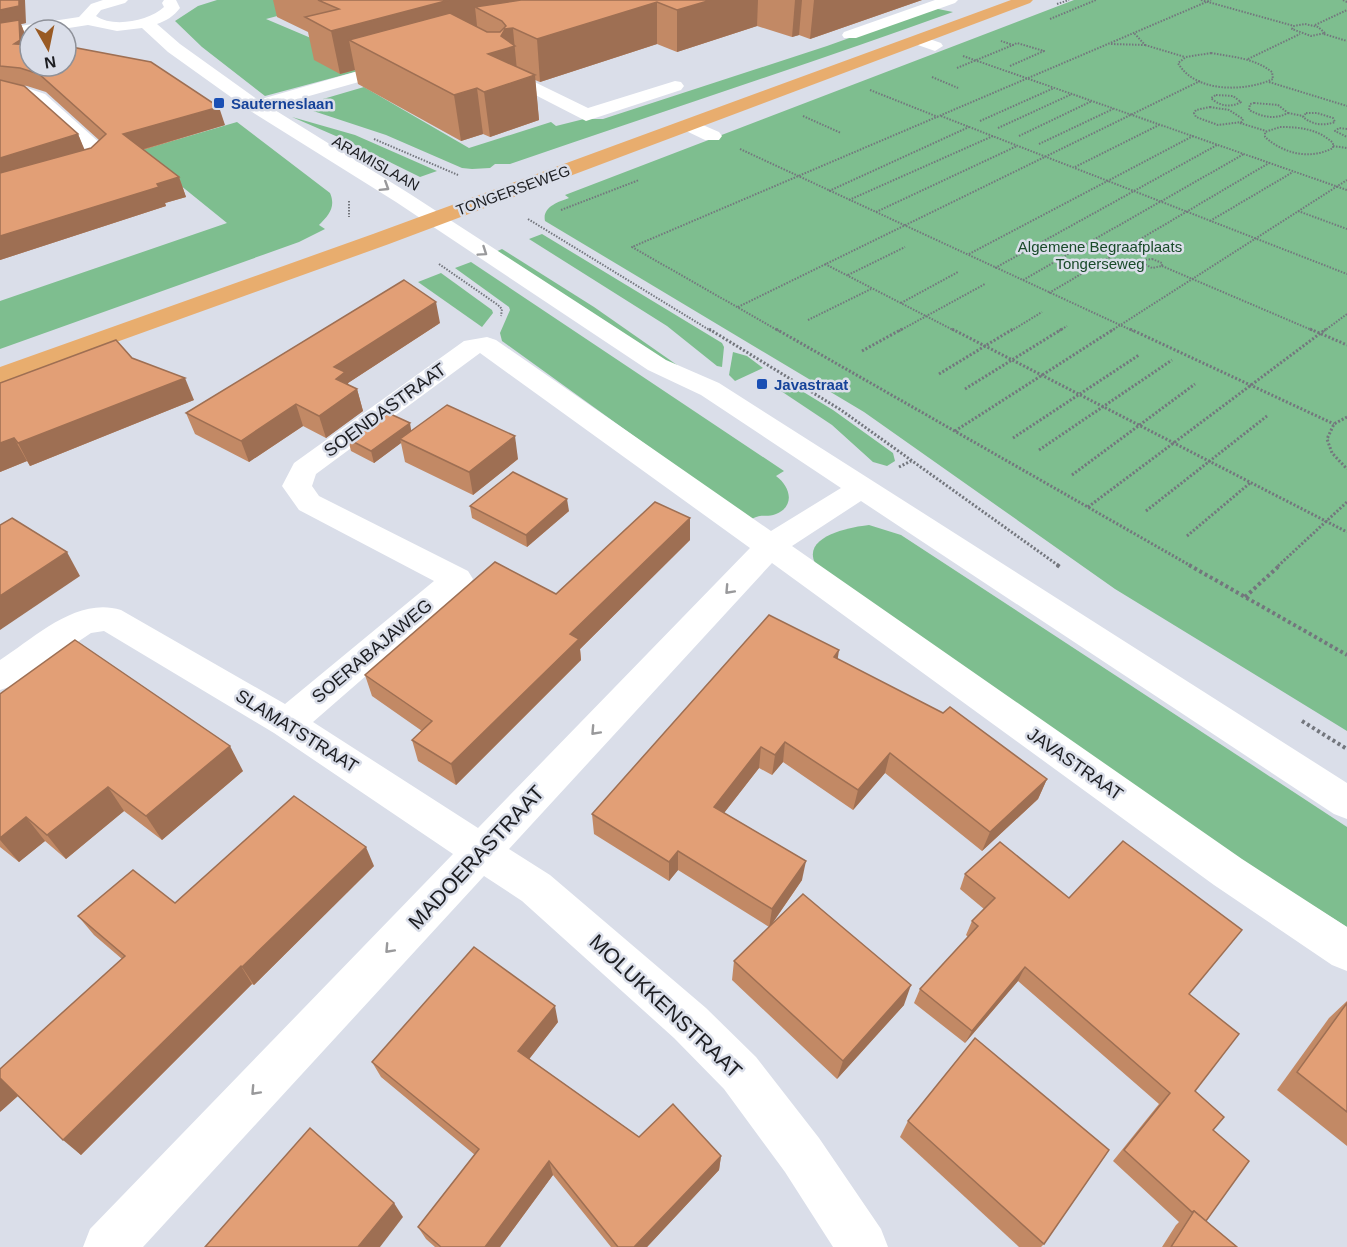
<svg xmlns="http://www.w3.org/2000/svg" width="1347" height="1247" font-family="Arial,sans-serif">
	<rect width="100%" height="100%" fill="#dadee9"/>
	<g fill="#7ebe8f">
		<polygon points="217,0 337,0 266,19 377,66 265,96 202,47 175,21 198,6"/>
		<path d="M1074,0h273v731l-232,-142 -251,-177 -319,-191c-3,-14 13,-19 24,-23l-4,-3z"/>
		<path d="M933,8l20,4c-147,53 -295,101 -443,152h-15l-5,4 -18,1 -10,-1 -76,-33 -100,-33 11,-3 9,5 58,-17 105,61 82,-26 5,4 28,-7h19l224,-73z"/>
		<polygon points="292,117 355,135 437,171 420,177 345,140"/>
		<path d="M237,122l93,71c6,14 -1,22 -11,32l6,4 -26,13 -299,107v-48l227,-78 -89,-72z"/>
		<polygon points="542,234 722,343 724,347 722,367 717,366 667,326 529,239"/>
		<polygon points="502,249 594,307 677,365 674,368 495,252"/>
		<path d="M471,262l313,209 -8,5c14,10 20,30 0,38 -10,4 -14,-1 -24,5l-10,-5 -240,-173 -2,-8 10,-23 -1,-3 -54,-39z"/>
		<polygon points="441,273 492,310 493,313 482,327 418,282"/>
		<polygon points="733,352 747,356 763,368 735,381 729,375"/>
		<polygon points="792,385 833,410 893,453 895,461 887,466 873,462 832,425 781,391"/>
		<path d="M869,525l32,10 446,292v100l-109,-68 -423,-296c-13,-27 36,-36 54,-38z"/>
	</g>
	<g fill="none" stroke-linecap="round" stroke-linejoin="round">
		<g stroke="#73767d" stroke-width="2" stroke-dasharray="1.5 1.5" stroke-linecap="butt">
			<polyline points="1201,0 1294,26"/>
			<polyline points="1343,0 1347,2"/>
			<polyline points="1057,4 1069,0"/>
			<polyline points="1050,19 1096,0"/>
			<polygon points="1305,24 1318,27 1325,33 1311,36 1292,29 1294,26"/>
			<polyline points="1315,25 1347,10"/>
			<polyline points="1324,34 1347,41"/>
			<polyline points="1111,44 1145,45 1134,33"/>
			<polyline points="1145,45 1185,57"/>
			<path d="M1211,53c22,4 43,5 61,19l1,7c-28,13 -78,14 -95,-16l8,-6z"/>
			<polyline points="963,56 1347,190"/>
			<polyline points="1248,59 1300,34"/>
			<polyline points="1010,66 1044,51 1017,43 1013,45"/>
			<polyline points="957,68 1013,45 1001,41"/>
			<polyline points="932,77 958,88"/>
			<polyline points="1269,82 1347,106"/>
			<polyline points="870,90 938,117"/>
			<path d="M1216,95l17,1 8,6c-10,6 -22,4 -30,-4z"/>
			<path d="M1254,103l24,2 10,8c-13,7 -26,4 -39,-3l1,-6z"/>
			<polygon points="1210,107 1229,110 1243,119 1242,122 1218,125 1196,117 1194,113 1196,110"/>
			<polyline points="1288,113 1303,116"/>
			<path d="M1306,113h11l16,5 2,4c-12,4 -22,3 -32,-5z"/>
			<polyline points="803,116 841,133"/>
			<polyline points="941,116 1347,274"/>
			<polyline points="980,121 1054,88"/>
			<polyline points="1240,123 1266,131"/>
			<path d="M1280,127c20,0 38,2 53,16v5c-23,12 -49,6 -68,-11v-5z"/>
			<polyline points="998,128 1072,94"/>
			<polyline points="1347,129 1339,128 1335,131 1347,137"/>
			<polyline points="1019,136 1092,101"/>
			<polyline points="374,139 458,175"/>
			<polyline points="1039,144 1113,109"/>
			<polyline points="1333,146 1347,148"/>
			<polyline points="740,149 1133,331"/>
			<polyline points="1075,167 1159,125"/>
			<polyline points="829,191 969,127"/>
			<polyline points="849,200 993,136"/>
			<polyline points="349,201 349,217"/>
			<polyline points="561,210 639,180"/>
			<polyline points="1298,211 1347,229"/>
			<polyline points="876,212 1017,146"/>
			<polyline points="528,219 711,331"/>
			<polyline points="1210,221 1293,172"/>
			<polyline points="969,254 1193,136"/>
			<polygon points="1152,259 1162,263 1162,266 1152,268 1143,263 1144,260"/>
			<polyline points="439,264 498,305 502,309 501,316"/>
			<polyline points="825,264 955,331"/>
			<polyline points="1162,266 1314,331"/>
			<polyline points="995,268 1217,145"/>
			<polyline points="848,275 905,247"/>
			<polyline points="1023,280 1244,154"/>
			<polyline points="1049,293 1269,163"/>
			<polyline points="901,303 958,272"/>
			<polyline points="738,307 1200,81"/>
			<polyline points="808,320 871,289"/>
			<polyline points="779,331 632,247 1211,0"/>
			<polyline points="899,331 985,284"/>
			<polyline points="1011,331 1042,312"/>
			<polyline points="1059,331 1067,326"/>
			<polyline points="1111,331 1347,180"/>
			<polyline points="1324,331 1347,314"/>
		</g>
		<g stroke="#73767d" stroke-width="3" stroke-dasharray="2 2" stroke-linecap="butt">
			<polyline points="709,329 841,410 1059,566"/>
			<polyline points="776,329 1191,566"/>
			<polyline points="952,329 1347,532"/>
			<polyline points="1130,329 1334,424"/>
			<polyline points="1310,329 1347,345"/>
			<polyline points="862,351 902,329"/>
			<polyline points="939,374 1013,329"/>
			<polyline points="965,389 1062,329"/>
			<polyline points="1347,417 1334,424 1327,439 1332,453 1347,469"/>
			<polyline points="955,431 1114,329"/>
			<polyline points="1013,438 1139,355"/>
			<polyline points="1039,450 1172,360"/>
			<polyline points="899,467 911,461"/>
			<polyline points="1072,475 1195,384"/>
			<polyline points="1088,507 1326,329"/>
			<polyline points="1146,511 1267,416"/>
			<polyline points="1187,536 1250,483"/>
			<polyline points="1278,566 1347,502"/>
		</g>
		<g stroke="#73767d" stroke-width="4" stroke-dasharray="3 3" stroke-linecap="butt">
			<polyline points="1057,565 1060,567"/>
			<polyline points="1189,565 1347,655"/>
			<polyline points="1245,597 1280,565"/>
			<polyline points="1302,721 1347,749"/>
		</g>
		<g fill="#fff" fill-rule="evenodd">
			<path d="M103,0h25l-3,3 -24,7 -5,6c17,12 53,5 68,-9l-2,-4 2,-3h12l4,8c-6,8 -14,13 -23,16l23,20 78,56 135,-39h12l3,4 -3,4 -135,38 140,87 256,166 53,23 628,400v36l-13,-5 -473,-313 -69,45 450,313 105,68v44l-15,-6 -118,-80 -442,-322 -263,286 41,26 156,133 50,49 63,81 62,91 7,18h-55l-48,-75 -61,-83 -50,-51 -152,-137 -38,-25 -341,371h-60l7,-18 363,-375 -179,-121 -170,-102 -13,2 -79,53 -12,4v-30c34,-22 77,-64 121,-50l164,94 149,-123 -135,-71 -17,-24 12,-23 170,-122 23,-4 9,3 275,191 70,-43 -140,-93 -53,-25 -252,-168 -147,-92 -81,-58 -26,-24 -25,3 -29,-6 -32,5h-26v4l-30,5v-10l79,-12 12,-13zM480,353l270,195 -272,280 -165,-106 155,-135 5,-8 -5,-8 -149,-75 -7,-10 4,-12z"/>
			<polygon points="935,0 958,0 955,3 856,38 844,38 842,35 844,32"/>
			<polygon points="918,35 941,43 943,46 935,51 912,43 910,40 912,37"/>
			<polygon points="516,73 588,108 675,81 681,82 684,86 681,90 586,121 510,82 507,78 510,74"/>
			<polygon points="0,84 27,88 45,94 111,153 98,165 0,194 0,182 84,157 89,153 33,102 0,94"/>
			<polygon points="689,119 719,132 722,136 719,140 705,140 682,129 680,125 682,121"/>
		</g>
		<polygon fill="#e8ad6e" fill-rule="evenodd" points="1011,0 1033,0 1030,3 389,244 0,384 0,367 373,234"/>
	</g>
	<g fill="#c28965" fill-rule="evenodd">
		<path d="M0,0l26,23 -5,1 5,13v8l199,80 -82,25 36,27 7,20 -21,6 1,3 -166,54zM20,85l7,1 19,6 53,48 -8,8 -7,2 -6,-16z"/>
		<polygon points="273,0 922,0 810,39 799,35 792,37 757,26 677,52 657,44 540,82 535,80 539,120 490,137 483,134 461,141 358,84 355,70 340,74 314,60 308,32 277,17"/>
		<polygon points="440,323 348,383 348,385 357,389 363,411 326,438 303,426 249,462 195,434 186,413"/>
		<polygon points="132,358 194,400 30,466 27,461 0,472 0,383"/>
		<polygon points="411,431 518,459 473,495 405,462 401,443 374,463 351,451 348,439"/>
		<polygon points="470,506 569,511 527,547 472,518"/>
		<polygon points="690,518 690,540 580,649 581,660 456,785 418,761 412,740 422,731 372,696 365,675 556,594"/>
		<polygon points="838,659 1047,779 1038,799 982,851 885,773 853,810 783,762 772,775 759,768 724,813 802,880 772,924 904,1005 837,1079 732,980 734,961 769,927 678,870 669,881 594,834 592,814"/>
		<polygon points="0,694 243,771 162,840 124,811 66,859 45,841 19,862 0,847"/>
		<polygon points="374,866 254,985 252,984 81,1155 18,1096 0,1112 122,959 94,935 78,916 175,903"/>
		<polygon points="965,874 1069,898 1189,994 1195,1091 1213,1130 1206,1221 1237,1247 1162,1247 1176,1225 1179,1222 1113,1161 1159,1104 1018,981 965,1043 914,1003 920,989 968,937 966,935 972,921 984,909 960,889"/>
		<polygon points="1347,1001 1347,1146 1277,1090 1329,1018"/>
		<polygon points="558,1022 529,1059 639,1137 721,1156 719,1170 647,1247 611,1247 553,1175 500,1247 435,1247 426,1239 418,1227 475,1155 381,1077 372,1062"/>
		<polygon points="908,1121 1044,1244 1041,1247 1019,1247 900,1137"/>
	</g>
	<g fill="#9e6f53">
		<polygon points="19,0 25,0 26,23 21,24 26,37 27,57 14,44 0,28 0,10"/>
		<polygon points="449,0 625,0 513,29 518,81 535,75 539,120 490,137 484,92 488,54 501,36 506,26 502,21 475,7 478,35 349,40 355,70 340,74 331,31"/>
		<polygon points="711,0 758,0 757,26 677,52 677,10"/>
		<polygon points="795,0 802,0 799,35 792,37"/>
		<polygon points="814,0 922,0 810,39"/>
		<polygon points="657,2 657,44 540,82 537,39"/>
		<polygon points="477,88 483,134 461,141 454,95"/>
		<polygon points="219,107 225,125 130,153 123,134"/>
		<polygon points="78,134 86,153 0,180 0,158"/>
		<polygon points="179,177 186,197 165,203 166,206 0,260 0,236"/>
		<polygon points="436,302 440,323 348,383 351,394 341,400 334,367"/>
		<polygon points="185,378 194,400 30,466 18,443"/>
		<polygon points="357,389 363,411 326,438 319,416"/>
		<polygon points="296,404 303,426 249,462 241,441"/>
		<polygon points="410,423 412,435 400,439 401,443 374,463 371,451"/>
		<polygon points="515,436 518,459 473,495 469,472"/>
		<polygon points="14,438 27,461 0,472 0,443"/>
		<polygon points="567,499 569,511 527,547 526,535"/>
		<polygon points="690,518 690,540 580,649 581,660 456,785 451,764 570,634"/>
		<polygon points="67,552 80,576 0,630 0,596"/>
		<polygon points="839,650 836,671 834,657"/>
		<polygon points="785,742 783,762 772,775 775,755"/>
		<polygon points="230,746 243,771 162,840 146,816"/>
		<polygon points="761,747 759,768 713,827 714,807"/>
		<polygon points="890,753 885,773 853,810 858,790"/>
		<polygon points="1047,779 1038,799 982,851 990,832"/>
		<polygon points="108,787 124,811 66,859 47,835"/>
		<polygon points="26,817 45,841 19,862 0,840 0,838"/>
		<polygon points="366,847 374,866 254,985 242,967"/>
		<polygon points="678,851 678,870 669,881 669,862"/>
		<polygon points="806,861 802,880 769,928 772,909"/>
		<polygon points="241,966 252,984 81,1155 63,1140"/>
		<polygon points="1025,967 1018,981 965,1043 972,1031"/>
		<polygon points="911,985 904,1005 837,1079 843,1061"/>
		<polygon points="555,1006 558,1022 523,1067 518,1051"/>
		<polygon points="0,1078 20,1094 0,1112"/>
		<polygon points="721,1156 719,1170 647,1247 634,1247"/>
		<polygon points="549,1161 553,1175 500,1247 485,1247"/>
		<polygon points="394,1203 403,1217 380,1247 358,1247"/>
	</g>
	<g fill="#e29f76" stroke="#9e6f53" stroke-width="1.5">
		<polygon points="0,0 19,0 19,6 0,10"/>
		<polygon points="318,0 449,0 331,31 305,17 339,9"/>
		<polygon points="521,0 711,0 677,10 657,2 537,39 513,28 505,29 501,36 515,46 488,54 535,75 484,92 477,88 454,95 349,40 450,13 487,32 500,32 506,26 502,21 475,7"/>
		<polygon points="19,20 20,40 14,44 30,45 30,66 66,66 66,46 151,62 219,107 123,134 179,177 157,184 159,187 0,236 0,173 91,148 106,134 39,74 20,68 0,66 0,23"/>
		<polygon points="0,80 24,86 78,134 0,158"/>
		<polygon points="404,280 436,302 334,367 345,372 336,379 357,389 319,416 296,404 241,441 186,413"/>
		<polygon points="116,340 132,358 185,378 18,443 14,438 0,443 0,383"/>
		<polygon points="447,405 515,436 469,472 400,439"/>
		<polygon points="386,412 410,423 371,451 348,439"/>
		<polygon points="513,472 567,499 526,535 470,506"/>
		<polygon points="655,502 690,518 570,634 579,639 451,764 412,740 432,721 365,675 495,562 556,594"/>
		<polygon points="12,518 67,552 0,596 0,525"/>
		<polygon points="769,615 839,650 834,657 943,713 950,707 1047,779 990,832 890,753 858,790 785,742 775,755 761,747 714,807 806,861 772,909 678,851 669,862 592,814"/>
		<polygon points="75,640 230,746 146,816 108,787 47,835 26,817 0,838 0,694"/>
		<polygon points="294,796 366,847 242,967 241,966 63,1140 0,1078 0,1069 125,956 78,916 133,870 175,903"/>
		<polygon points="1123,841 1242,930 1189,994 1239,1034 1195,1091 1224,1117 1213,1130 1249,1161 1206,1221 1194,1211 1192,1212 1124,1150 1170,1093 1025,967 972,1031 920,989 978,926 972,921 995,898 965,874 1000,842 1069,898"/>
		<polygon points="803,894 911,985 843,1061 734,961"/>
		<polygon points="474,947 555,1006 518,1051 639,1137 673,1104 721,1156 634,1247 618,1247 549,1161 485,1247 441,1247 418,1227 479,1149 372,1062"/>
		<polygon points="1347,1003 1347,1112 1297,1072"/>
		<polygon points="975,1038 1109,1150 1044,1244 908,1121"/>
		<polygon points="310,1128 394,1203 358,1247 205,1247"/>
		<polygon points="1194,1211 1237,1247 1171,1247"/>
	</g>
	<defs><path id="oneway-chevron" d="M-2-3.5L2.5 0L-2 3.5" fill="none" stroke-width="1.6" stroke-linecap="round" stroke-linejoin="round" transform="scale(1.5)"/></defs>
	<g stroke="#99999b">
		<use href="#oneway-chevron" transform="translate(385 187) rotate(32)"/>
		<use href="#oneway-chevron" transform="translate(483 252) rotate(34)"/>
		<use href="#oneway-chevron" transform="translate(729 590) rotate(133)"/>
		<use href="#oneway-chevron" transform="translate(595 731) rotate(133)"/>
		<use href="#oneway-chevron" transform="translate(389 949) rotate(133)"/>
		<use href="#oneway-chevron" transform="translate(255 1091) rotate(133)"/>
	</g>
	<g fill="#1a4fb4" stroke="#dadee9" stroke-width="2">
		<rect x="213" y="97" width="12" height="12" rx="3"/>
		<rect x="756" y="378" width="12" height="12" rx="3"/>
	</g>
	<g text-anchor="middle" dominant-baseline="central" stroke-width="5" stroke-linejoin="round" paint-order="stroke">
		<g font-size="15" font-weight="bold" fill="#164399" stroke="#dadee9" text-anchor="start">
			<text x="231" y="103">Sauterneslaan</text>
			<text x="774" y="384">Javastraat</text>
		</g>
		<g font-size="15" fill="#1c1d21" stroke="#dadee9">
			<text transform="translate(376 163) rotate(29)">ARAMISLAAN</text>
			<text transform="translate(513 190) rotate(-20)">TONGERSEWEG</text>
		</g>
		<g font-size="15" fill="#194a29" stroke="#dadee9">
			<text x="1100" y="246">Algemene Begraafplaats<tspan x="1100" dy="17">Tongerseweg</tspan></text>
		</g>
		<g font-size="18" fill="#1c1d21" stroke="#dadee9">
			<text transform="translate(385 410) rotate(-36)">SOENDASTRAAT</text>
			<text transform="translate(372 651) rotate(-40)">SOERABAJAWEG</text>
			<text transform="translate(297 731) rotate(32)">SLAMATSTRAAT</text>
			<text transform="translate(1075 764) rotate(35)">JAVASTRAAT</text>
		</g>
		<g font-size="21" fill="#1c1d21" stroke="#dadee9">
			<text transform="translate(476 857) rotate(-47)">MADOERASTRAAT</text>
			<text transform="translate(666 1006) rotate(43)">MOLUKKENSTRAAT</text>
		</g>
	</g>
	<g transform="translate(48 48) rotate(171)"><circle r="28" fill="#dadee9" stroke="#8e9199" stroke-width="1.5"/>
	<path d="M0-4.5L10 22L0 15L-10 22Z" fill="#995a23"/>
	<text y="-9" font-size="16" font-weight="bold" text-anchor="middle" fill="#1c1d21">N</text>
	</g>
</svg>
